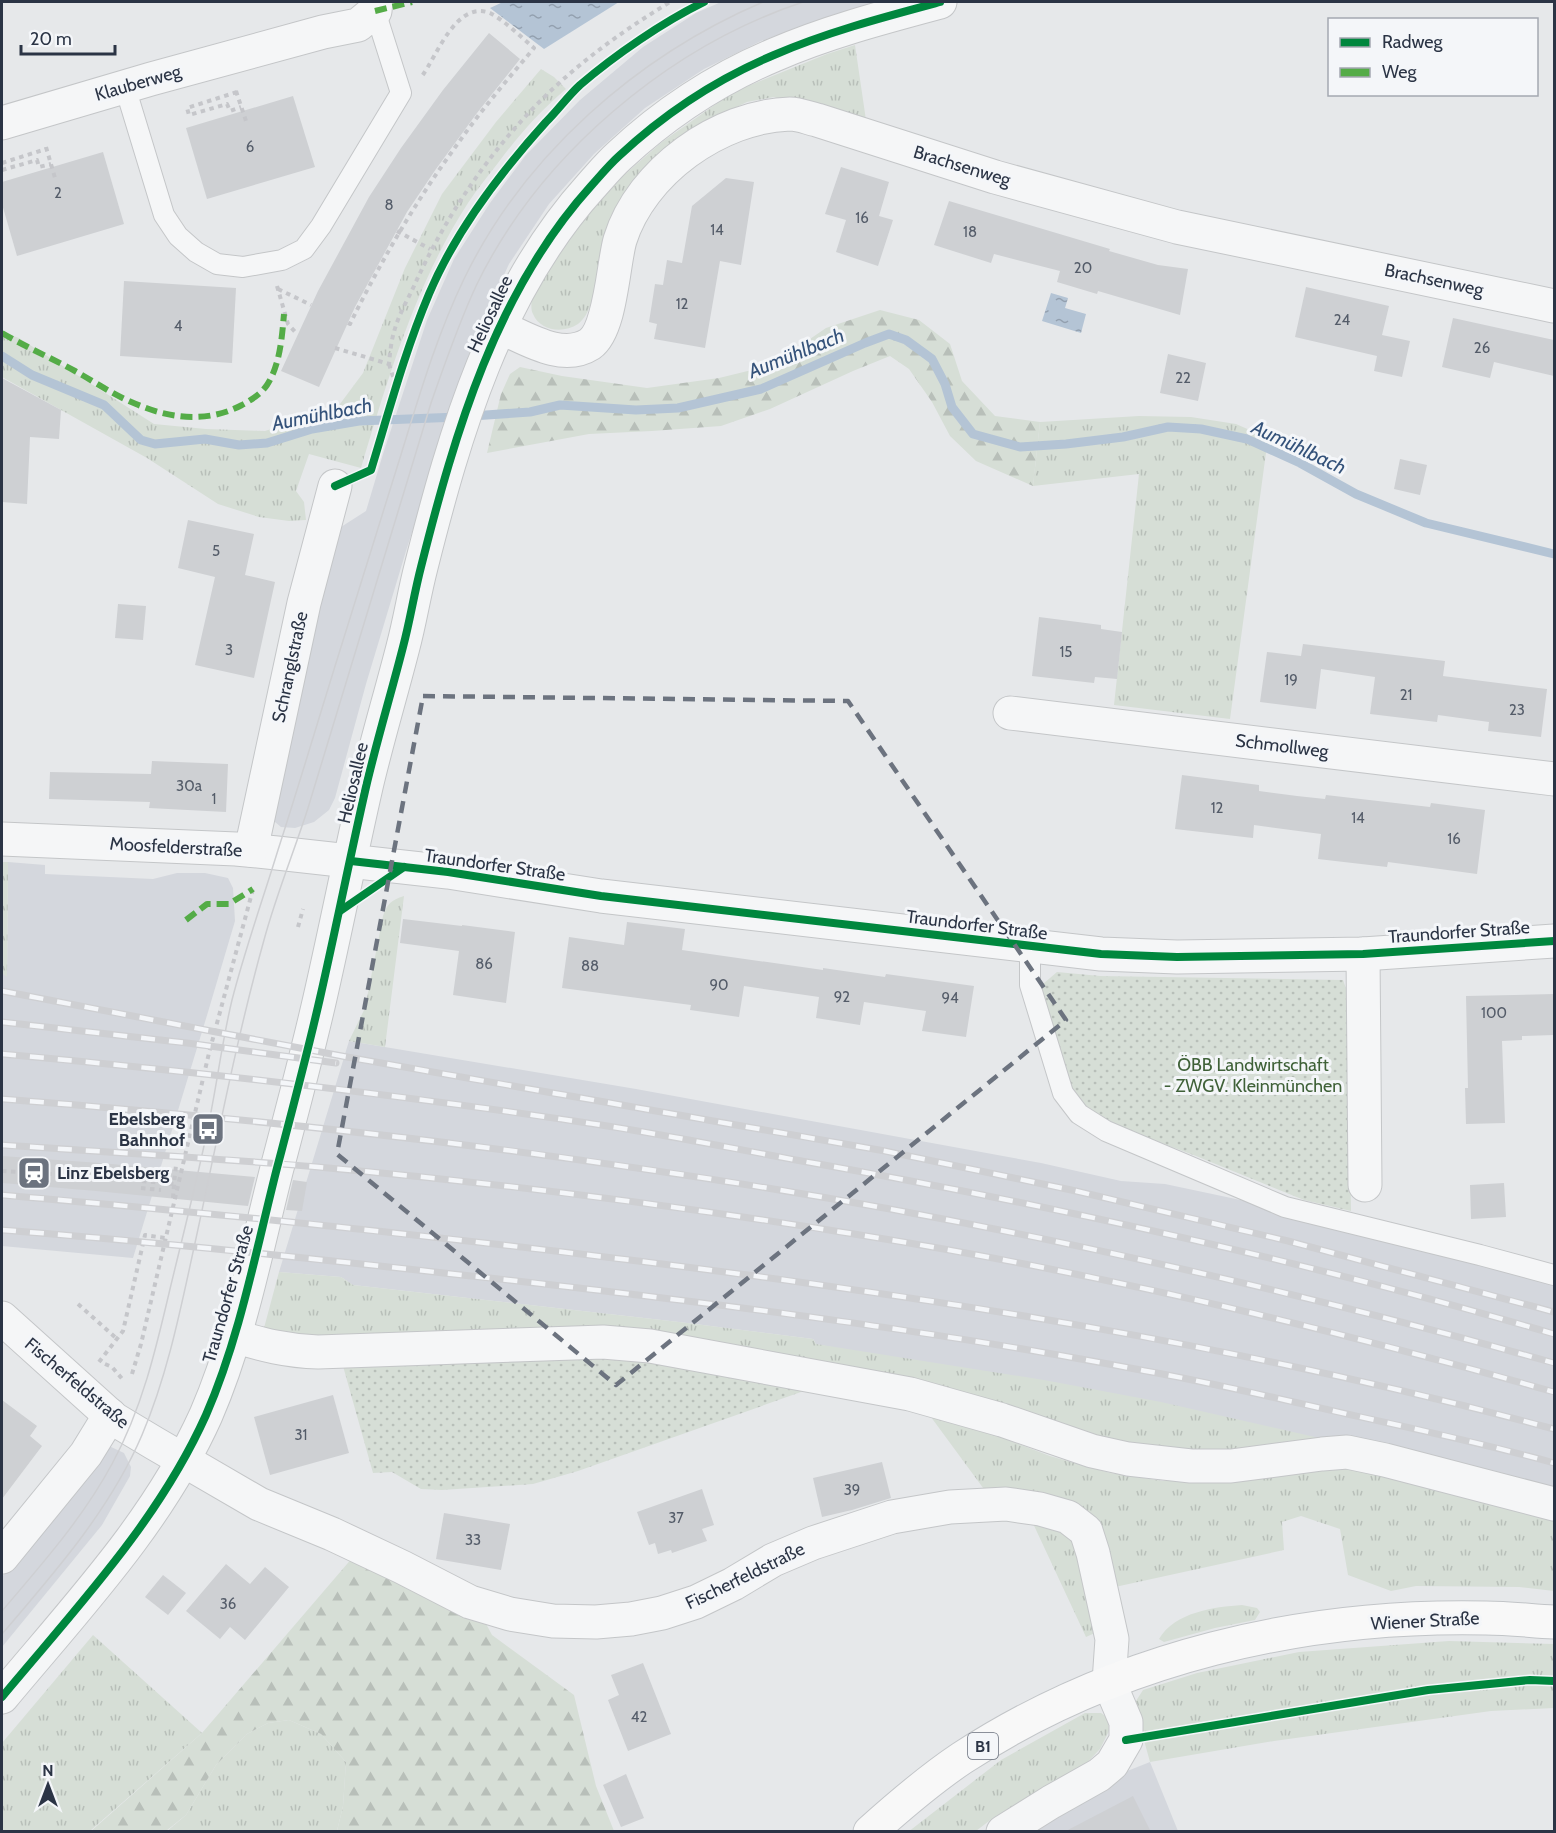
<svg xmlns="http://www.w3.org/2000/svg" width="1556" height="1833" font-family="Cabin,sans-serif">
	<defs>
		<pattern id="grass-tufts" width="24" height="20" patternUnits="userSpaceOnUse" patternTransform="scale(1.5)"><rect width="24" height="20" fill="#d6ded6"/><path d="M3 7l-1-3M5 7V3M7 7l1-3M15 17l-1-3M17 17v-4M19 17l1-3" fill="none" stroke="#b8bfb9"/></pattern>
		<pattern id="forest-firs" width="22" height="20" patternUnits="userSpaceOnUse" patternTransform="scale(1.5)"><rect width="22" height="20" fill="#d6ded6"/><path d="M5 1l3.5 6h-7zM16 11l3.5 6h-7z" fill="#b8bfb9"/></pattern>
		<pattern id="garden-dots" width="8" height="8" patternUnits="userSpaceOnUse" patternTransform="scale(1.5)"><rect width="8" height="8" fill="#d6ded6"/><path d="M2 2h.1M6 6h.1" fill="none" stroke="#b8bfb9" stroke-width="1.8" stroke-linecap="round"/></pattern>
		<pattern id="water-ripples" width="26" height="14" patternUnits="userSpaceOnUse" patternTransform="scale(1.5)"><rect width="26" height="14" fill="#b4c4d5"/><path d="M2 4q2-2 4 0t4 0M15 11q2-2 4 0t4 0" fill="none" stroke="#93a0af"/></pattern>
	</defs>
	<rect width="100%" height="100%" fill="#e6e8ea"/>
	<g fill="#d4d7dd">
		<polygon points="721,2 882,2 825,18 761,41 704,69 645,108 594,154 549,204 509,264 473,342 406,551 366,684 335,798 329,810 314,822 295,828 281,827 275,822 273,812 324,576 341,527 366,511 383,454 427,320 454,259 490,203 526,155 580,100 643,47 696,13"/>
		<polygon points="8,862 45,865 45,874 153,879 177,873 205,873 228,878 233,888 235,921 208,1012 133,1258 2,1246 2,973 7,976"/>
		<polygon points="349,1041 636,1089 1041,1163 1121,1181 1165,1184 1250,1202 1273,1213 1554,1283 1554,1493 816,1344 813,1339 679,1322 353,1285 341,1277 279,1272"/>
		<polygon points="109,1446 124,1453 131,1467 130,1476 102,1525 2,1647 2,1577"/>
		<polygon points="1150,1762 1178,1831 1014,1832 1102,1781"/>
	</g>
	<g fill="url(#grass-tufts)">
		<path d="M855,45l12,82 -93,-30 -27,5 -52,25 -98,153c-4,14 -6,34 -19,44 -15,10 -38,7 -45,-10 -3,-6 -1,-13 -1,-19l60,-92 70,-61 71,-50 94,-38z"/>
		<path d="M541,69l13,8 12,12c-26,22 -48,47 -68,74 -10,13 -21,26 -30,40 -52,80 -80,175 -107,265l-52,-14 -13,37 8,11 2,18 -17,1 -30,-4 -41,-13 -71,-46 -145,-81v-45l17,6 135,86 52,5 59,2 72,-23 26,-35 42,-105 37,-74 54,-72z"/>
		<polygon points="1139,416 1191,417 1236,424 1268,438 1230,719 1114,705 1139,474 1033,486 1040,422"/>
		<polygon points="2,862 8,862 7,977 2,973"/>
		<path d="M404,896l-19,151 -36,-6 16,-33 18,-92c4,-12 8,-16 21,-20z"/>
		<polygon points="279,1272 341,1277 353,1285 679,1322 813,1339 816,1344 1044,1380 1161,1402 1328,1440 1175,1455 1104,1441 1000,1407 294,1340 264,1328"/>
		<polygon points="928,1413 993,1434 1050,1456 1110,1473 1163,1481 1231,1481 1342,1466 1554,1520 1554,1591 1519,1587 1416,1586 1391,1591 1348,1575 1340,1529 1301,1516 1282,1522 1284,1550 1115,1587 1124,1620 1086,1637 1030,1517 989,1496"/>
		<path d="M1242,1605l15,3 3,4 -5,8 -40,8 -51,14 -5,-3c16,-27 55,-32 83,-34z"/>
		<polygon points="93,1635 202,1733 90,1831 2,1832 2,1743"/>
		<polygon points="1449,1641 1554,1644 1554,1708 1491,1711 1274,1741 1150,1762 1134,1704 1143,1690 1197,1673 1299,1652"/>
		<polygon points="1085,1713 1101,1713 1108,1718 1109,1731 1100,1749 1084,1766 993,1818 976,1831 908,1832 1001,1760"/>
		<polygon points="289,1720 321,1734 346,1762 343,1806 337,1831 166,1832 186,1815 216,1765 247,1734 268,1723"/>
	</g>
	<g fill="url(#forest-firs)">
		<polygon points="880,310 919,320 950,344 962,381 995,416 1040,422 1033,486 976,461 950,436 932,402 909,369 890,356 853,371 770,409 721,426 652,431 589,434 487,453 501,394 510,374 520,367 562,376 647,388 719,378 772,365 826,328"/>
		<polygon points="353,1557 484,1620 492,1635 574,1695 596,1786 614,1831 337,1831 343,1806 346,1762 321,1734 289,1720 268,1723 247,1734 216,1765 186,1815 166,1831 90,1832 202,1733"/>
	</g>
	<g fill="url(#garden-dots)">
		<polygon points="1057,972 1100,976 1343,980 1348,994 1351,1211 1304,1200 1196,1156 1108,1123 1086,1108 1071,1091 1041,999 1043,984"/>
		<polygon points="585,1351 818,1386 578,1471 533,1484 442,1490 421,1489 392,1472 373,1473 341,1359"/>
	</g>
	<g fill="url(#water-ripples)">
		<polygon points="503,2 619,2 544,49 490,8"/>
		<polygon points="1051,293 1068,298 1065,308 1086,314 1081,333 1042,321"/>
	</g>
	<g fill="none" stroke-linecap="round" stroke-linejoin="round">
		<g stroke="#b4c4d5" stroke-width="9">
			<polyline points="2,356 32,375 104,405 141,440 155,444 205,439 239,445 267,443 312,429 359,421 458,417"/>
			<polyline points="472,416 530,412 560,405 636,410 678,408 761,389 865,343 889,334 906,340 932,359 945,384 952,407 973,434 1020,447 1066,444 1123,437 1168,427 1201,429 1247,439 1300,463 1356,494 1426,523 1554,554"/>
		</g>
	</g>
	<g fill="#ced0d3">
		<polygon points="489,33 520,59 477,113 436,169 407,212 355,307 319,387 281,371 318,291 369,197 401,148 443,90"/>
		<polygon points="293,96 315,167 207,199 186,128"/>
		<polygon points="103,152 124,224 17,256 2,204 2,182"/>
		<polygon points="841,167 889,182 879,216 893,220 878,266 836,252 846,220 825,214"/>
		<polygon points="726,178 754,182 741,265 720,261 705,348 654,339 657,324 649,322 655,284 663,285 667,260 682,263 692,206"/>
		<polygon points="949,201 1110,249 1109,251 1158,265 1188,269 1180,315 1098,291 1097,294 1057,282 1060,271 994,254 991,263 934,245"/>
		<polygon points="124,281 236,288 232,363 120,356"/>
		<polygon points="1306,287 1389,306 1382,335 1410,341 1402,377 1374,371 1377,356 1295,337"/>
		<polygon points="1453,318 1554,340 1554,376 1494,362 1490,378 1442,367"/>
		<polygon points="1168,354 1206,363 1198,401 1160,393"/>
		<polygon points="2,378 61,410 59,439 30,437 27,504 2,502"/>
		<polygon points="1400,459 1427,465 1420,495 1394,489"/>
		<polygon points="188,520 254,534 245,575 275,582 254,678 195,665 215,577 178,568"/>
		<polygon points="118,604 146,606 143,640 115,638"/>
		<polygon points="1039,617 1101,625 1101,629 1122,632 1117,679 1095,677 1094,683 1032,676"/>
		<polygon points="1303,644 1445,661 1443,676 1547,689 1541,737 1488,731 1489,722 1438,715 1437,722 1370,714 1375,677 1321,669 1316,709 1260,702 1267,652 1301,656"/>
		<polygon points="152,761 228,764 226,812 149,808 150,802 49,799 50,772 151,774"/>
		<polygon points="1182,775 1259,785 1259,791 1297,796 1325,799 1326,795 1430,807 1431,803 1485,810 1477,874 1388,862 1387,867 1318,859 1321,834 1254,825 1253,838 1175,829"/>
		<polygon points="403,919 462,926 462,925 515,932 506,1003 453,995 459,951 400,943"/>
		<polygon points="627,922 685,929 682,950 823,970 823,968 885,977 886,974 974,986 966,1037 922,1031 926,1011 864,1002 860,1025 816,1018 819,997 744,986 739,1017 690,1010 691,1005 562,988 569,937 624,945"/>
		<polygon points="1554,994 1554,1035 1522,1036 1522,1040 1502,1041 1505,1123 1466,1124 1465,1088 1468,1088 1466,996"/>
		<polygon points="2,1156 100,1163 255,1177 248,1206 96,1191 2,1183"/>
		<polygon points="293,1180 307,1182 302,1211 286,1210"/>
		<polygon points="1504,1183 1506,1217 1471,1219 1470,1185"/>
		<polygon points="333,1395 349,1453 270,1475 254,1417"/>
		<polygon points="2,1400 37,1426 30,1436 42,1446 2,1499"/>
		<polygon points="882,1462 891,1498 852,1510 822,1517 813,1478"/>
		<polygon points="702,1489 714,1525 702,1529 707,1541 672,1553 671,1550 658,1554 655,1543 649,1545 637,1512"/>
		<polygon points="444,1513 510,1524 501,1570 436,1559"/>
		<polygon points="226,1564 250,1584 265,1567 289,1587 245,1640 230,1627 220,1639 186,1611"/>
		<polygon points="163,1575 186,1593 168,1615 145,1597"/>
		<polygon points="643,1663 671,1734 628,1751 608,1700 619,1695 611,1675"/>
		<polygon points="626,1774 644,1818 621,1827 603,1785"/>
		<polygon points="1133,1796 1151,1832 1064,1832"/>
	</g>
	<g fill="none" stroke-linecap="round" stroke-linejoin="round">
		<g stroke="#c4c6c8" stroke-width="22">
			<g id="service">
				<polyline points="125,87 164,215 178,236 196,252 217,264 243,267 282,260 304,249 321,226 401,93 375,11"/>
				<polyline points="1030,946 1030,985 1063,1093 1079,1114 1106,1131 1285,1207 1480,1255 1554,1275"/>
			</g>
		</g>
		<g stroke="#c4c6c8" stroke-width="35">
			<g id="minor">
				<polyline points="2,123 151,79 323,32 358,25 375,11 376,2"/>
				<path d="M500,327c26,11 62,35 90,17 21,-15 23,-80 30,-104 21,-68 99,-124 170,-126 9,0 18,4 27,6l178,57 182,50 377,79"/>
				<polyline points="1010,713 1554,779"/>
				<polyline points="2,839 236,849 277,853 448,872 601,896 1101,954 1177,957 1363,954 1554,941"/>
				<polyline points="251,850 304,603 335,486"/>
				<polyline points="1363,954 1365,1185"/>
				<polyline points="2,1318 114,1419 154,1443 259,1504 332,1534 402,1567 470,1602 510,1614 553,1621 596,1622 631,1619 662,1613 696,1602 733,1584 773,1560 813,1543 892,1517 950,1507 1006,1504 1040,1509 1068,1517 1086,1531 1093,1553 1112,1639 1109,1682 1126,1722 1126,1740 1112,1764 1099,1775 1051,1802 1003,1832"/>
				<path d="M234,1336c29,9 53,15 84,16l285,-10 47,4 260,48 92,26 90,31 36,8 63,7h40l91,-12 25,-2 38,8 169,44"/>
				<polyline points="2,1557 86,1454 110,1415"/>
			</g>
		</g>
		<g stroke="#c4c6c8" stroke-width="35">
			<path id="tertiary" d="M2,1697c74,-89 156,-175 204,-282 34,-78 50,-165 71,-247 15,-57 30,-113 43,-170 16,-70 30,-141 46,-211 11,-47 25,-93 37,-140 7,-26 11,-53 18,-80 34,-135 75,-276 170,-381 9,-10 18,-21 28,-30 45,-42 98,-77 155,-101 53,-23 110,-38 166,-53"/>
		</g>
		<g stroke="#c2c5c8" stroke-width="35">
			<path id="primary" d="M870,1832c29,-26 59,-52 92,-74 155,-101 341,-144 524,-140 23,0 46,3 68,4"/>
		</g>
		<g stroke="#c5c6ca" stroke-width="4" stroke-dasharray="4.5 4.5" stroke-linecap="butt">
			<polyline points="236,91 246,121"/>
			<polyline points="237,92 187,108 189,115 227,104 230,111 241,107"/>
			<polyline points="46,147 55,178"/>
			<polyline points="2,163 46,149"/>
			<polyline points="2,170 37,160 39,167 51,164"/>
			<polyline points="397,231 430,249"/>
			<polyline points="277,286 288,324 297,334"/>
			<polyline points="278,289 311,305"/>
			<path d="M348,323l2,1c31,-63 67,-125 109,-182 23,-33 49,-63 75,-94 -14,-12 -29,-27 -44,-35 -34,-13 -53,43 -68,63"/>
			<path d="M335,348l54,16c1,-11 2,-22 5,-32 4,-16 13,-31 20,-46 38,-84 95,-163 166,-221 29,-24 59,-44 90,-63"/>
			<polyline points="389,364 396,386"/>
			<polyline points="298,927 303,909"/>
			<polyline points="2,1171 67,1175"/>
			<polyline points="143,1174 163,1175"/>
			<polyline points="142,1181 174,1184 176,1165"/>
			<polyline points="141,1188 161,1190"/>
			<polyline points="173,1198 174,1184"/>
			<polyline points="78,1304 116,1338"/>
			<polyline points="99,1362 123,1331 145,1235 165,1238"/>
			<polyline points="105,1364 112,1367 124,1381"/>
			<polyline points="132,1374 141,1344 209,1053 253,889"/>
		</g>
		<use href="#service" stroke="#f5f6f7" stroke-width="20"/>
		<use href="#minor" stroke="#f5f6f7" stroke-width="33"/>
		<use href="#tertiary" stroke="#f5f6f7" stroke-width="33"/>
		<use href="#primary" stroke="#f8f8f8" stroke-width="33"/>
		<g stroke="#cecfd2" stroke-width="1.5">
			<path d="M2,1611c40,-47 81,-93 110,-147 30,-55 44,-115 58,-175 13,-54 27,-108 38,-162 9,-42 14,-86 24,-127 13,-51 31,-101 46,-150 22,-68 42,-136 63,-203 19,-62 39,-124 58,-186 19,-61 37,-124 65,-182 60,-124 173,-223 299,-277"/>
			<path d="M2,1634c53,-62 108,-124 140,-199 26,-61 39,-128 53,-192 22,-101 41,-203 69,-303 12,-45 30,-88 44,-132 42,-135 83,-270 123,-405 14,-40 28,-81 46,-119 63,-129 191,-237 326,-282"/>
		</g>
		<g stroke="#cecfd2" stroke-width="7">
			<g id="rail">
				<polyline points="2,991 347,1057 885,1151 1076,1191 1288,1241 1554,1312"/>
				<polyline points="2,1022 187,1043 336,1063"/>
				<path d="M2,1054c200,18 400,41 599,71 65,10 130,23 195,35 256,45 510,101 758,174"/>
				<path d="M2,1099c297,23 595,57 888,110 224,41 445,93 664,154"/>
				<path d="M2,1145c105,7 210,13 316,22 181,16 362,39 542,68 234,37 466,92 694,157"/>
				<path d="M2,1195c212,18 424,40 636,66 309,38 616,87 916,168"/>
				<path d="M2,1230c181,14 361,34 542,54 201,23 403,49 602,87 67,12 134,28 201,43 69,15 139,30 207,49"/>
			</g>
		</g>
		<use href="#rail" stroke="#f4f6f9" stroke-width="4.5" stroke-dasharray="14" stroke-linecap="butt"/>
		<g stroke="#54ac47" stroke-width="6" stroke-dasharray="12 6" stroke-linecap="butt">
			<polyline points="375,11 412,2"/>
			<path d="M2,333c24,14 49,25 73,38 20,11 40,25 61,33 35,15 72,19 106,1 9,-5 19,-11 25,-20 13,-20 15,-48 17,-71"/>
			<polyline points="186,920 207,904 229,904 253,889"/>
		</g>
		<g stroke="#f4f6f9" stroke-width="11">
			<g id="cycleway">
				<path d="M335,486l36,-16c18,-59 34,-119 58,-176 27,-64 71,-121 117,-172 12,-12 22,-26 34,-37 35,-30 83,-63 124,-83"/>
				<polyline points="351,861 448,872 601,896 1101,954 1177,957 1363,954 1554,941"/>
				<polyline points="340,911 404,867"/>
				<path d="M2,1697c74,-89 156,-175 204,-282 34,-78 50,-165 71,-247 15,-57 30,-113 43,-170 16,-70 30,-141 46,-211 11,-47 25,-93 37,-140 7,-26 11,-53 18,-80 34,-135 75,-276 170,-381 9,-10 18,-21 28,-30 45,-42 98,-77 155,-101 53,-23 110,-38 166,-53"/>
				<polyline points="1126,1740 1428,1690 1530,1680 1554,1681"/>
			</g>
		</g>
		<use href="#cycleway" stroke="#00873e" stroke-width="8"/>
	</g>
	<path fill="none" stroke="#6c737f" stroke-width="4.5" stroke-dasharray="12 8" stroke-linejoin="round" d="M423,696l425,5 218,319 -450,365 -279,-231z"/>
	<defs>
		<g id="bus-square" transform="scale(1.725)"><rect x="-9" y="-9" width="18" height="18" rx="4" fill="#6c737f" stroke="#f4f6f9"/><path d="M-5-6H5V4H4V6H2V4H-2V6H-4V4H-5ZM-3.5-4V0h7V-4ZM-3.5 1.2v1.5H-2V1.2ZM2 1.2v1.5H3.5V1.2Z" fill="#fff"/></g>
		<g id="station-square" transform="scale(1.725)"><rect x="-9" y="-9" width="18" height="18" rx="4" fill="#6c737f" stroke="#f4f6f9"/><path d="M-3-6H3Q5-6 5-4V2Q5 4 3 4L4.5 6H3L1.5 4h-3L-3 6H-4.5L-3 4Q-5 4-5 2V-4Q-5-6-3-6ZM-3.5-4v3h7v-3ZM-3.5 1v1.5H-2V1ZM2 1v1.5H3.5V1Z" fill="#fff"/></g>
	</defs>
	<g fill-rule="evenodd">
		<use href="#bus-square" x="208" y="1129"/>
		<use href="#station-square" x="34" y="1173"/>
	</g>
	<g text-anchor="middle" dominant-baseline="central" stroke-width="6" stroke-linejoin="round" paint-order="stroke">
		<g font-size="15" fill="#545c69">
			<text x="250" y="147">6</text>
			<text x="58" y="193">2</text>
			<text x="389" y="205">8</text>
			<text x="862" y="218">16</text>
			<text x="717" y="230">14</text>
			<text x="970" y="232">18</text>
			<text x="1083" y="268">20</text>
			<text x="682" y="304">12</text>
			<text x="1342" y="320">24</text>
			<text x="178" y="326">4</text>
			<text x="1482" y="348">26</text>
			<text x="1183" y="378">22</text>
			<text x="216" y="551">5</text>
			<text x="229" y="650">3</text>
			<text x="1066" y="652">15</text>
			<text x="1291" y="680">19</text>
			<text x="1406" y="695">21</text>
			<text x="1517" y="710">23</text>
			<text x="189" y="786">30a</text>
			<text x="214" y="799">1</text>
			<text x="1217" y="808">12</text>
			<text x="1358" y="818">14</text>
			<text x="1454" y="839">16</text>
			<text x="484" y="964">86</text>
			<text x="590" y="966">88</text>
			<text x="719" y="985">90</text>
			<text x="842" y="997">92</text>
			<text x="950" y="998">94</text>
			<text x="1494" y="1013">100</text>
			<text x="301" y="1435">31</text>
			<text x="852" y="1490">39</text>
			<text x="676" y="1518">37</text>
			<text x="473" y="1540">33</text>
			<text x="228" y="1604">36</text>
			<text x="639" y="1717">42</text>
		</g>
		<rect fill="#f4f6f9" stroke="#676e7b" stroke-width="1.5" x="968" y="1733" width="30" height="26" rx="4.5"/>
		<g font-size="16" font-weight="bold" fill="#2b3445">
			<text x="983" y="1746">B1</text>
		</g>
		<g font-size="18" fill="#2b3445" stroke="#f4f6f9">
			<text transform="translate(138 83) rotate(-16)">Klauberweg</text>
			<text transform="translate(962 166) rotate(17)">Brachsenweg</text>
			<text transform="translate(1434 280) rotate(12)">Brachsenweg</text>
			<text transform="translate(490 314) rotate(-65)">Heliosallee</text>
			<text transform="translate(290 667) rotate(-78)">Schranglstraße</text>
			<text transform="translate(1282 746) rotate(7)">Schmollweg</text>
			<text transform="translate(353 783) rotate(-77)">Heliosallee</text>
			<text transform="translate(176 847) rotate(3)">Moosfelderstraße</text>
			<text transform="translate(495 865) rotate(8)">Traundorfer Straße</text>
			<text transform="translate(977 925) rotate(7)">Traundorfer Straße</text>
			<text transform="translate(1459 932) rotate(-4)">Traundorfer Straße</text>
			<text transform="translate(228 1294) rotate(-74)">Traundorfer Straße</text>
			<text transform="translate(77 1383) rotate(40)">Fischerfeldstraße</text>
			<text transform="translate(745 1576) rotate(-26)">Fischerfeldstraße</text>
			<text transform="translate(1425 1621) rotate(-3)">Wiener Straße</text>
		</g>
		<g font-size="18" fill="#3f6138" stroke="#f4f6f9">
			<text x="1253" y="1065">ÖBB Landwirtschaft<tspan x="1253" dy="21">- ZWGV. Kleinmünchen</tspan></text>
		</g>
		<g font-size="18" font-weight="bold" fill="#2b3445" stroke="#f4f6f9" text-anchor="end">
			<text x="185" y="1119">Ebelsberg<tspan x="185" dy="21">Bahnhof</tspan></text>
			<text x="57" y="1173" text-anchor="start">Linz Ebelsberg</text>
		</g>
		<g font-size="20" font-style="italic" fill="#34527a" stroke="#f4f6f9">
			<text transform="translate(796 353) rotate(-22)">Aumühlbach</text>
			<text transform="translate(322 414) rotate(-11)">Aumühlbach</text>
			<text transform="translate(1299 447) rotate(25)">Aumühlbach</text>
		</g>
	</g>
	<rect width="1556" height="1833" fill="none" stroke="#2b3445" stroke-width="6"/>
	<rect x="1328" y="18" width="210" height="78" fill="#f4f6f9" stroke="#a4a8b1" stroke-width="1.5"/>
	<rect x="1340" y="38" width="30" height="9" fill="#00873e" stroke="#a4a8b1" stroke-width="1.5"/>
	<text x="1382" y="48" font-size="18" fill="#2b3445">Radweg</text>
	<rect x="1340" y="68" width="30" height="9" fill="#54ac47" stroke="#a4a8b1" stroke-width="1.5"/>
	<text x="1382" y="78" font-size="18" fill="#2b3445">Weg</text>
	<g transform="translate(48 1785)" stroke="#f4f6f9" stroke-width="4.5" paint-order="stroke">
	<path d="M0-4.5L10 22L0 15L-10 22Z" fill="#2b3445"/>
	<text y="-9" font-size="16" font-weight="bold" text-anchor="middle" fill="#2b3445">N</text>
	</g>
	<path d="M21 45v9h94v-9" fill="none" stroke="#2b3445" stroke-width="3"/>
	<text x="30" y="45" font-size="18" fill="#2b3445" stroke="#f4f6f9" stroke-width="4.5" paint-order="stroke">20 m</text>
</svg>
